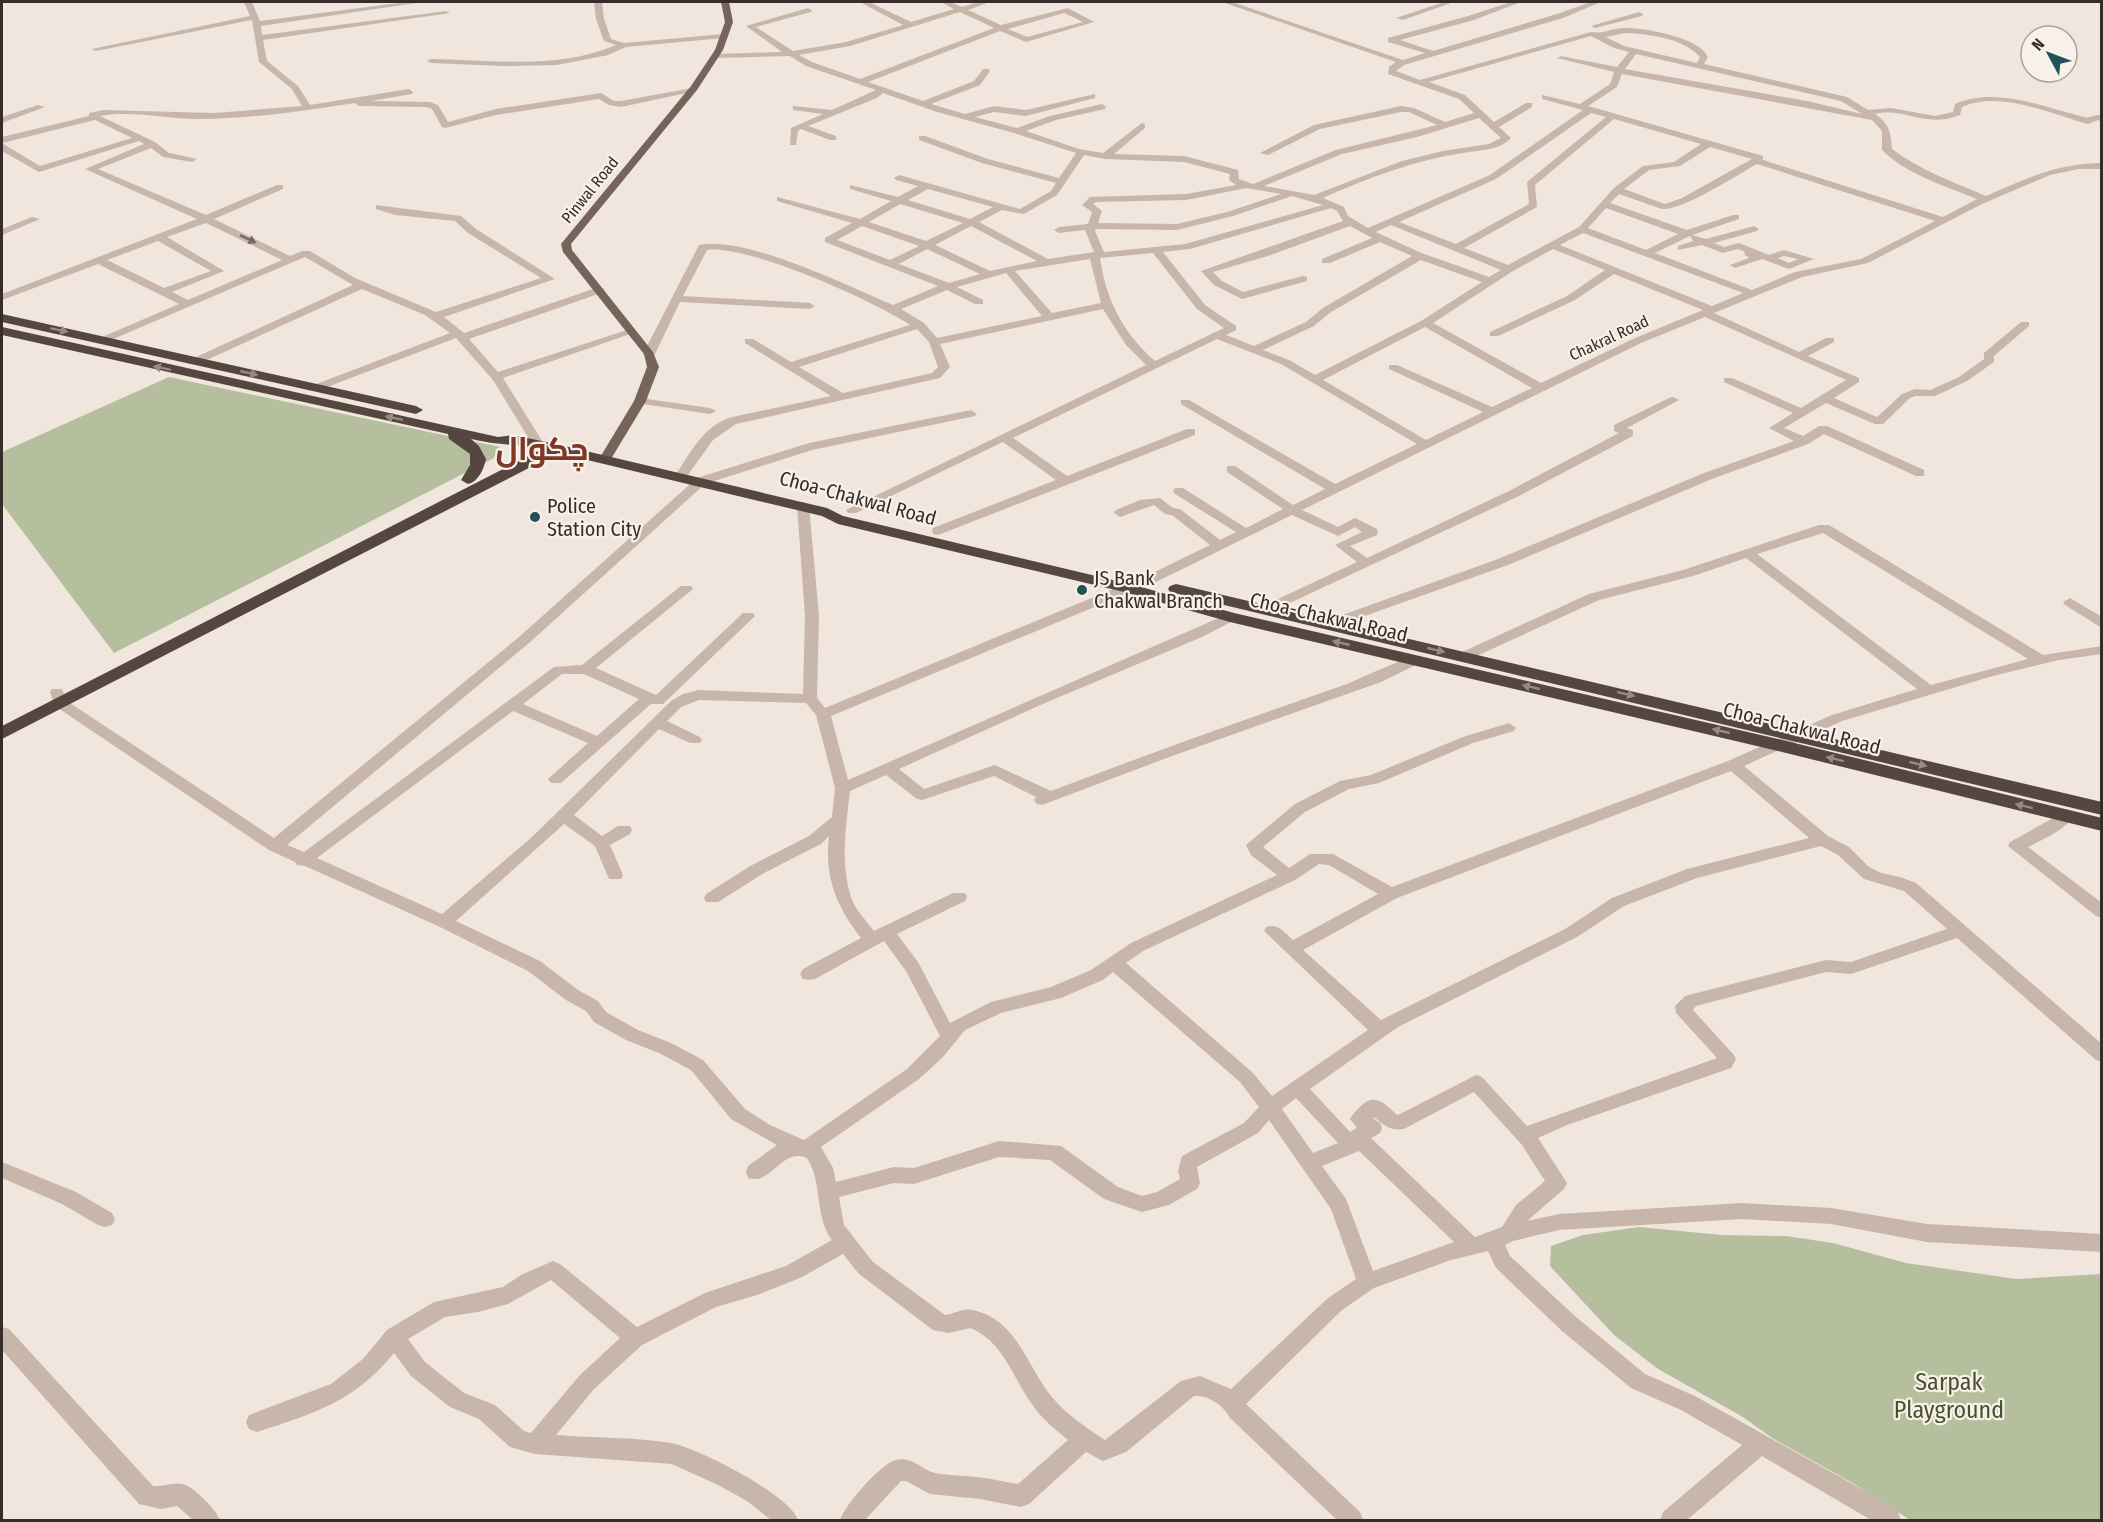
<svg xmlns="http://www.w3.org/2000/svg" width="2103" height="1522" font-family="'Fira Sans Condensed',Cairo,sans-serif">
	<rect width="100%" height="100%" fill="#f0e6dd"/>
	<g fill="#b5bf9e">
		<polygon points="169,377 500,447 494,458 114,653 2,504 2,452"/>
		<polygon points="1639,1227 1721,1235 1786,1236 1833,1243 1906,1263 2016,1279 2101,1274 2101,1520 1910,1520 1856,1485 1772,1438 1743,1417 1658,1369 1614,1335 1550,1266 1551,1246 1583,1235"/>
	</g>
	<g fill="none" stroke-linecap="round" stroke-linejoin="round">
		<g fill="#c8b6aa" fill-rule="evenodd">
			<path d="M244,2h8l8,19 146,-19h17l-162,24 1,9 184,-24 4,2 -187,27 4,21 31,25 12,19 99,-16 4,3 -1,2 -41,7 59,1 8,3 10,17 48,-13 105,-16 13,8h7l71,-13 4,3 -75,16 -12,-2 -10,-6 -103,16 -51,13 -3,-1 -10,-18 -6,-2 -67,-1 -4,-3c-52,8 -105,16 -157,16 -32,0 -66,-9 -98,-3l55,26 14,11 28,6 -5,3 -29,-5 -12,-9 -53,21 108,46 71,-30h6v4l-69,30 76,37 12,-5h8l45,27 81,34 105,-34 -73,-45 -13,-12 -60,-6 -19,-6v-4l85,11 15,13 79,50 -111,38 20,16 132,-45h8v4l-135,47 29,33 129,-42 4,-1 5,3 -133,46 41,66 -2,3h-8l-41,-67 -37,-42 -137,52h-8v-4l139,-53 -25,-18 -63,-26 -162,74h-8v-4l161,-74 -48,-28 -201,86 -5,-3 1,-2 79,-34 -81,-40 -96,36v-6l195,-75 -112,-50 59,-25 -5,-3 -100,31 -37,-21v-7l3,1 35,21 92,-28 -37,-18 -93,23v-6l87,-21v-3l14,-3 111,3 88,-7 -10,-17 -33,-27 -7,-42 -156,31 -4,-2 158,-33zM206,223l76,37 -94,40 -16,-8 52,-21 -57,-34zM158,241l53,30 -47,17 -57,-28z"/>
			<path d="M594,2h8l2,17 7,20 13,4 100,-9 4,2 -4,2 -98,9 -18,8 -51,10 -54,1 -72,-3 -4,-2 4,-2c60,1 128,11 185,-14l-12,-4 -8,-22z"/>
			<path d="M860,2h9l42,20 43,-13 -13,-7h9l12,5 17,-5h11l-22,8 33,15 67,-17 26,14 -68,20 -26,-11 -132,51 55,19 51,-20 9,-12h6l1,2 -10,14 -49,19 34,10 29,-8 32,4 69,-16v4l-69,18 -32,-4 -19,5 42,11 33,-12 52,-12 4,3 -1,2 -49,11 -30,11 53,18 24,4 39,-30 3,1v4l-31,26 70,2 54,14 1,9 14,5 83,-34 101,-25 -28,-13h-8l-81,17 -52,26 -8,-2 54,-28 87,-19 13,2 31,14 29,-9 -15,-14 -71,-25 1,-7 7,-5 -174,-60h10l171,58 22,-7 -37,-11v-4l80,-22 43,-14h10l-47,18 -74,20 33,11 124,-37 34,-12h10l-38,16 -159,47 -8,6 24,9 171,-48c11,2 20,-3 32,-4 20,-1 76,9 85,29l-4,7 143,33 21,13 23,-2 44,8 18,-4 2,-8c41,-18 87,3 129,13 6,2 11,-3 18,-2v7l-4,-2 -10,4c-37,-10 -88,-34 -126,-17l-2,8c-35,14 -55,-8 -85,-1 14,9 16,19 17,35 28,21 61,33 94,47 38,-17 73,-33 116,-33v6h-23l-29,6 -68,29 -114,59 -66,14 -88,36 85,39 27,-14h8v4l-26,14 51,22v4l-25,16 43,19 25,-23 13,-5 15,1 29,-13 25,-18v-6l37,-31h8v4l-35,30v6l-27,19 -32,15h-19l-6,2 -27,26h-8l-49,-21 -42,25 19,8 16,-10h8l97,44v6h-8l-92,-42 -16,10 -96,35 -204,86 -180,64 -5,-1 -2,-3 2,-3 175,-63 206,-86 90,-32 -25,-13 24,-15 -69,-31v-4h8l69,30 45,-28 -141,-63 -64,26 -339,167 36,17 17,-9 22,11 1,3 -1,3 -27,11 17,12 142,-67 110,-58 -5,-2v-6l55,-27 4,-1 6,3 -52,28 6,2v6l-116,61 -251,117 -7,-4 2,-3 96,-45 -22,-17 27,-13 -7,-5 -17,9 -46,-21 -142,70h-10l-2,-3 2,-3 70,-34 -38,-30 -7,-1 -11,-9 -34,12 -6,-4 2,-3 24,-10 20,-2 13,10 7,1 40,31 16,-8 -61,-38 -2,-3 2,-3h8l63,40 37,-19 -56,-37v-6h8l58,39 32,-16 -144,-85v-4h8l146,84 82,-40 -136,-80 -64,-25 -204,99 54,38 120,-47h8v6l-257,100 -5,-1 -1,-3 1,-3 123,-48 -53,-38 -147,71h-8l-2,-3 300,-145 -20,-20 -23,-36 -163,35 10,23 -10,11 -204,46 -23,16 -28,39h-8l-2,-3c15,-23 29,-51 57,-59l99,-21 -86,-53v-4h8l38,23 119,-37c-36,-24 -163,-81 -203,-75l-24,46 127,7 5,3 -5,3 -130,-7 -25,52 -2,2h-8l-2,-2 56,-109c46,-10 149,41 194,60l45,-19 -113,-44v-4l27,-15 -75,-22v-4l83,22 31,-18 -41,-12v-4l48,12 20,-11 -22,-6 -2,-2 5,-3 121,34 31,-18 5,-8 -74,-20 -63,-23v-4h6l63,23 71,19 17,-25 -62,-20 -77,-21 -54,-19 -6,5 -69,28 28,10v4h-6l-29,-11 -3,2 -2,14h-6l1,-17 32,-14 -30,-4v-4l39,4 44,-20 -70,-24 -16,-10 -75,2 -4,-2 4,-2 67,-2 -36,-26 62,-18 4,2 -1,2 -55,15 37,24 53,-9 57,-17zM960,12l34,16 -134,51 -48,-17 -13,-7 51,-9zM1064,13l19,9 -56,15 -19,-8zM1625,33c24,1 58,5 75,24l-3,6 -73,-17 -18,-9zM1591,36l23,12 15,4 -12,15 -56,-11 -4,2 57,14 -4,12 -30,20 -38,-9v4l41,11 -93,65 -122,53 -20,-12 -4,-9 -21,-9c45,-20 92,-38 140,-45 16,-3 36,-2 48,-15l-12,-11 33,-20v-4h-6l-32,19 -29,-27 -36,-13zM1636,54l205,47 21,13 -55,-13 -182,-32zM1622,74l250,46 10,11v19c25,25 64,36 95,49l-34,18 -180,-57v-4l-175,-50 29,-19zM1591,113l15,4 -79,65 2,22 -73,40 -57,-22 97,-43zM1479,118l22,20 -12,6 -46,7 -41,10 -88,34 -50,-9 78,-32 75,-17zM1614,119l87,25 -27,18 -31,4 -29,22 -35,39 -71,38 -44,-17 73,-41 -2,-22zM1710,147l42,12 -70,39 -17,6 -41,-15 25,-19 31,-4zM1084,155l21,4 79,3 46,12 -1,6 7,5 -50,9 -96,3 -8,8 10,7 -4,12 -29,3 -5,3 5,3 26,-3 9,22 -46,7 -69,-37 23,-12 22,4 33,-19zM1757,164l178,57 -74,38 -66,13 -43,18 -97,-37 35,-17 3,5 -15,5v4l24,-5 21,8 15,-4 7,3 -1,2 5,4 -19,7 5,3 27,-9 27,10 25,-10 -30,-9 -15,5 -30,-12 -15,4 -10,-4 43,-12 2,-2 -5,-3 -48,13 -14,-4 47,-16v-4h-6l-46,15 -77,-27 9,-9 43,15c20,2 75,-34 95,-45zM1247,188l34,6 -54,18 -50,12 -79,-1 4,-12 -9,-7 3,-2 90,-2zM928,189l65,18 -23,12 -62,-19zM1292,196l31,9 -138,39 -81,8 -9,-21 1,-2 81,1 56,-14zM900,204l63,19 -37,18 -57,-19zM1331,208l6,3 6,10 -142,50 13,14 28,14 65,-18v-4l-4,-1 -60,16 -21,-11 -9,-9 55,-16 82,-30 22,12 -50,21v4h8l50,-21 32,14 -89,52 -17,14 -52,24 -28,-11 10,-5v-4l-31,-21 -42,-53 27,-3zM1606,208l72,26 -32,16 -58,-22zM1391,225l110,45 -12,7 -70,-25 -43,-20zM862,226l57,20 -29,14 -53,-20zM971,226l66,35 -47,10 -55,-26zM1583,233l160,60 -31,13 -152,-61zM927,249l53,25 -31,9 -50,-19zM1553,249l52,21 -38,26 -77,36v4h8l77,-36 39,-26 89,36 -70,29 -92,44 -108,-60 80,-52zM1153,253l44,56 27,19 -69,33c-32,-28 -49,-61 -55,-103zM1784,256l14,3 -9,4 -11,-5zM1090,259l11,44 -49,10 -37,-42zM1421,260l61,22 -61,39 -106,54 -26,-15 -26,-10 51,-24 17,-14zM1006,273l36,43 -105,22 -13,-15 -23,-14 46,-19 28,14h8v-4l-26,-13zM1425,327l107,61 -40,19 -95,-42h-8v4l94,43 -57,28 -103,-60zM917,329l12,13 9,25 -6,6 -89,20 -44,-26z"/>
			<polygon points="1444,2 1454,2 1403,20 1396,18"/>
			<polygon points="1639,12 1643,14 1642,16 1595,28 1591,26"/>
			<polygon points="38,105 45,107 2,123 2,117"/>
			<polygon points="32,217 40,219 2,235 2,229"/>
			<polygon points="640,398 710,408 716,411 710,414 636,403 636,399"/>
			<path d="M971,410l6,4 -2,2 -163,34 -107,34 -176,159 -242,202 17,7 250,-185 28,-2 99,-79h10l2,3 -97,79 60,27 87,-82h10l2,3 -92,88h-12l-90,79h-10l-3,-4 40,-36 -75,-32 -196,147 125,56 90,-77 139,-136 12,-7 16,-4 104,4 2,-78 -8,-110 6,-4 6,4 10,110 -2,82 8,10 298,-123h10l2,3 -2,3 -302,125 17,64 382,-167 5,1 2,3 -2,3 -33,17 -157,66 -146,66 25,20 71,-24 56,26c97,-37 195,-72 293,-106 14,-5 66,-31 76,-28l2,3 -2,3 -39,19 -209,74 -130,49 -5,-1 -3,-4 2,-3 -42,-21 -72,24 -5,-1 -31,-24 -36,16c-4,36 -10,70 1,106 4,13 15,23 23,34l79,-38h12l2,4 -2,4 -68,33 21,28 32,61 41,-21 60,-15 40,-17 40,-27 146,-68 -26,-20 -5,-10 49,-41 45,-23 31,-6 92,-38 46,-14 7,5 -2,3 -41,12 -94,40 -30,6 -44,23 -42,35 26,21 21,-14h23l59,33 336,-126 104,-46 85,-26 -171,-131 -53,18 -94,24 -129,59 -5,1 -7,-4 2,-3 129,-59 94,-24 136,-45h10l214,130 59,-9v8l-43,6 -66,16 -151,45 -98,45 84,70 21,11 20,20 12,6 19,4 16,6 186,161v18l-6,-2 -139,-122 -106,36 -25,-2 -130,34 -3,4 40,44 3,5 -5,9 -164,57 -29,13 29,45 -3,6 -37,32 32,-7 183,-11 89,5 96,16 175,10v18l-175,-10 -96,-18 -89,-5 -183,11 -46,11 -8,4 5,11 66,61 69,57 50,22 172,96 31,20 3,8h-30l-109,-64 -75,64h-27l3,-8 79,-67 -61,-35 -50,-22 -69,-57 -66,-63 -8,-17 -37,9 -77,28 -32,22 -96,94 114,108 3,8h-26l-107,-102c-6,-12 -21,-23 -36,-22l-68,56 -23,9 -17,-9 -57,52 -8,3 -41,-8 -50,-5 -24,-13h-5l-36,39h-25c5,-15 40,-56 56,-60 17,-4 24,9 39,13 13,3 28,2 41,4 14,1 28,5 42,7l50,-44c-12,-10 -25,-20 -34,-33 -20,-26 -30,-66 -64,-79l-21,5 -16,-3 -74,-56 -16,-20 -43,24 -43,17 -41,12 -74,38 -48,44 -38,46c38,3 78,2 115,8 27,5 119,52 127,77h-27l-24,-19 -29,-16 -46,-21 -137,-10 -25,-7 -31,-28 -29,-12 -39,-31 -17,-23c-40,49 -79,60 -137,79l-8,-3 -3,-7 3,-7 82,-31 32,-25 24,-29 47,-28 69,-15 18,-12 32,-14 7,3 77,63 68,-34 81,-27 46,-26c-18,-24 -9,-57 -25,-82 -25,-11 -36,28 -59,20l-2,-6 2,-6 29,-21 -46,-26 -40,-49 -32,-17 -33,-13 -32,-18 -8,-11 -20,-11 -38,-29 -90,-45 -133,-60 -8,-1 -2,-3 -26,-12 -214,-144 -5,-14 2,-3h10l5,12 207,137 245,-201 178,-159 112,-35zM1823,533l205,126 -97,26 -174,-131zM562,674h22l55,25 -42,37 -74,-32zM699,700l107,3 10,12 19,73 -3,29 -23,19 -57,29 -46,29 -2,4 2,4h12l46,-29 57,-29 8,-8c-5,41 8,71 32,102l-58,31 -3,5 3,5 6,1 6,-1 69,-38 22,30 34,65 -33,33 -103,71 -34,-15 -25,-16 -42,-49 -32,-17 -33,-13 -32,-18 -8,-11 -20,-11 -38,-29 -84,-40 108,-97 31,22 14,33h12l2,-4 -13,-30 20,-11 2,-4 -2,-4h-12l-16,10 -28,-21 85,-86 31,14h10l2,-3 -2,-3 -33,-16 14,-14zM1731,771l78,67 -122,31 -75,29 -47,31 -184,91 -78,-70 94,-52zM1821,846l17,9 26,24 40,12 43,38 -96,33 -25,-2 -141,36 -10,10 1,7 41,45 -190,68 -45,-49 -6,-2 -76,39 -3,1c-10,-9 -20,-22 -34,-11 -5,5 -10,9 -13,15l7,9 -7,4 -40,-43 88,-62 179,-90 47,-31 73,-28zM1319,864l10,1 49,29 -85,46c-8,-7 -15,-17 -27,-13l-2,4 104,99 -96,66 -20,-24 -126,-109 17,-12 152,-71zM1113,972l127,110 19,25 -15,16 -62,33 -4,15 2,8 -23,13 -15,4 -24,-9 -57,-41 -62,-5 -85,27 -20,-1 -58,15 -3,-14 -12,-21 98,-68 24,-22 22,-27 36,-17 60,-15 42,-18zM1474,1092l48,53 23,36 -29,24 -14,22 -27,10 -104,-99 9,-5 2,-5 -2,-5 -7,-5 1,-1c11,9 16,14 30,12zM1296,1098l42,45 -25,10 -31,-44zM1269,1120l62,89 25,70 -28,19 -97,91 -31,-13 -19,5 -76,59c-20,-13 -39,-26 -54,-44 -24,-30 -35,-78 -79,-86 -9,-2 -18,4 -27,5l-72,-53 -29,-37 -5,-28 55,-14 20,1 85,-27 51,3 54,39 38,13 27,-7 28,-16 3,-6 -3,-16 61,-34zM1359,1151l95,91 -81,29 -27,-72 -24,-33zM551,1280l69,58 -40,37 -49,58 -7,-2 -29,-26 -31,-12 -39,-31 -17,-23 37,-22 33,-5 30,-8z"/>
			<polygon points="2070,598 2102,617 2102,628 2065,605 2063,602"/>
			<path d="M2066,811l5,1 3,4c-10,15 -31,23 -46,31l74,56v15l-6,-2 -88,-70 2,-4z"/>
			<polygon points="2,1162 76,1192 112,1213 115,1219 112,1225 105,1227 98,1225 62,1204 2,1178"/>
			<path d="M2,1327l7,2 144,157c10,1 20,-4 29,-2 11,1 35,27 38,36h-27l-16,-14 -16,3 -22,-5 -137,-154z"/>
		</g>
		<polygon fill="#76635b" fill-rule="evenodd" points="721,2 729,2 733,22 723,50 697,90 571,244 572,250 653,352 659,367 646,401 611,459 605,463 601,462 599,459 634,401 647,367 644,354 563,252 561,244 691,86 715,50 725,22"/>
		<g fill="#564640" fill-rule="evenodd">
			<polygon points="2,314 416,406 423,410 416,414 2,322"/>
			<path d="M2,327l496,110 15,-2 43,9 271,64 16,8 291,69 100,28 544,126 324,79v13l-324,-80 -548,-129 -106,-30 -286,-68 -16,-8 -264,-63 -556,286v-13l540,-277c-24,-5 -47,-4 -71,-10l8,7 7,13c-2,10 -8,23 -18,25l-7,-4 9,-15v-11l-21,-15 -1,-5 -446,-99z"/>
			<polygon points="1176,584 2102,802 2102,815 1170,592 1168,589 1170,586"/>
		</g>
	</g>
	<defs><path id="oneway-solid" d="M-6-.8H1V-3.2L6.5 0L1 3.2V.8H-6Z" transform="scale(1.5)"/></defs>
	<use fill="#786a63" href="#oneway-solid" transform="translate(248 239) rotate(26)"/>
	<g fill="#978a84">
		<use href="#oneway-solid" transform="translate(59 330) rotate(12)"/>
		<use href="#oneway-solid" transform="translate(162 368) rotate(-168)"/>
		<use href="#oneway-solid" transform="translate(249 373) rotate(13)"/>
		<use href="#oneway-solid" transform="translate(394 418) rotate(-168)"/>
		<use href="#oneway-solid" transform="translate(1341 643) rotate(-167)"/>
		<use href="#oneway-solid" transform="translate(1436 650) rotate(13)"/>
		<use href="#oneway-solid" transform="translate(1531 687) rotate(-167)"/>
		<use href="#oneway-solid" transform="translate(1626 694) rotate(13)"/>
		<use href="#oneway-solid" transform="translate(1721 731) rotate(-167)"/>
		<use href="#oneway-solid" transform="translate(1835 759) rotate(-166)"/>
		<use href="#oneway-solid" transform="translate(1918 764) rotate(14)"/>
		<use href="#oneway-solid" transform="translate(2024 806) rotate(-166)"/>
	</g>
	<g fill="#215354" stroke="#f8f1e9" stroke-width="2">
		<circle cx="535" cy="517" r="6"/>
		<circle cx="1082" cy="590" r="6"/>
	</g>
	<g text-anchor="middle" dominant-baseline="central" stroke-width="4.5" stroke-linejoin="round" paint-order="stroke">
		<g font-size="16" fill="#362c29" stroke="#f8f1e9">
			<text transform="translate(590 190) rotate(-51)">Pinwal Road</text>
			<text transform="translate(1609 338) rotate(-25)">Chakral Road</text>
		</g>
		<g font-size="20" fill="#362c29" stroke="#f8f1e9">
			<text transform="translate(858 498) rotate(15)">Choa-Chakwal Road</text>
			<text transform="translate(1329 617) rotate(13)">Choa-Chakwal Road</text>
			<text transform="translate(1802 728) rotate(14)">Choa-Chakwal Road</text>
		</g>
		<g font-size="20" fill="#362c29" stroke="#f8f1e9" text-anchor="start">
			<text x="547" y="506">Police<tspan x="547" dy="23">Station City</tspan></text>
			<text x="1094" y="578">JS Bank<tspan x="1094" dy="23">Chakwal Branch</tspan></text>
		</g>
		<g font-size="24" fill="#47522e" stroke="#f8f1e9">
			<text x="1949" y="1382">Sarpak<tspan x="1949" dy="28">Playground</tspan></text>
		</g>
		<g font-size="32" font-weight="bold" fill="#7f3827" stroke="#f8f1e9">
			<text x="542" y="449">چکوال</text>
		</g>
	</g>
	<rect width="2103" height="1522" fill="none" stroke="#362c29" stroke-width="6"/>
	<g transform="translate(2049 54) rotate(311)"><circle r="28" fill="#f8f1e9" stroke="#aaa29c" stroke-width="1.5"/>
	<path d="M0-4.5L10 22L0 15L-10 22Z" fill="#215354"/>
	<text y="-9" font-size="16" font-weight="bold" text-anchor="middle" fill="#362c29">N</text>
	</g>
</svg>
